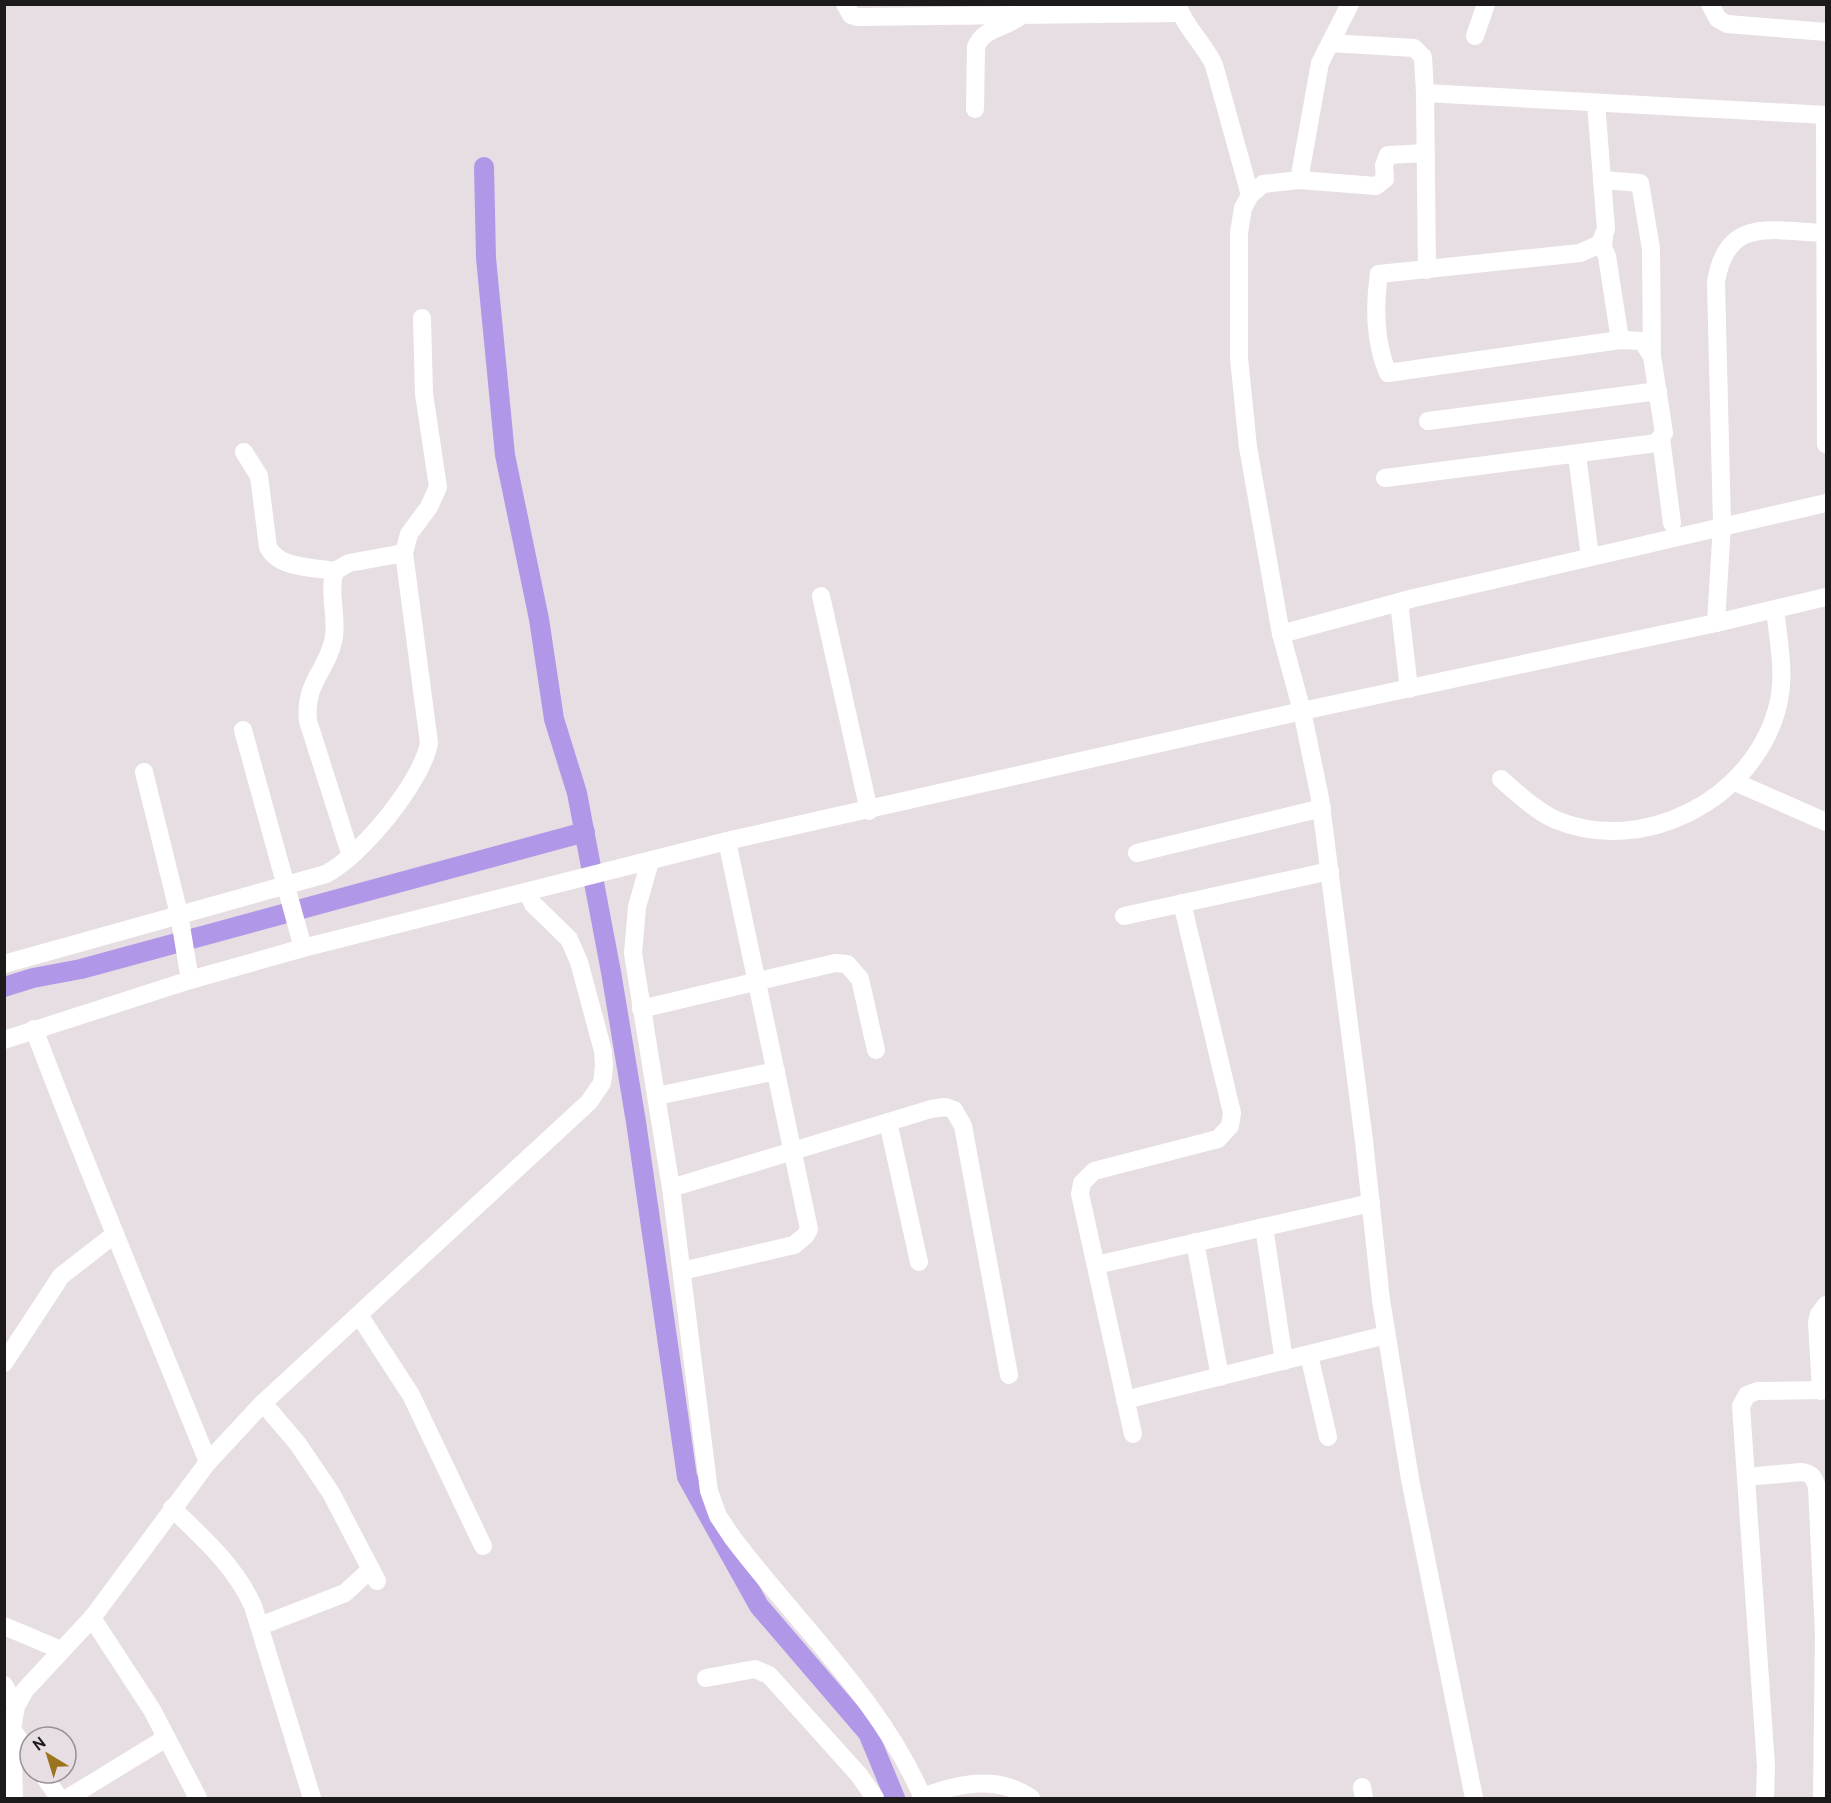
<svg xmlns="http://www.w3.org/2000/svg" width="1831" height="1803" font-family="Overpass,sans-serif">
	<rect width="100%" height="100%" fill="#e7dee4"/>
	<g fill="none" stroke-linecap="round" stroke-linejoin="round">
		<g stroke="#b097e8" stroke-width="20">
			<polyline points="484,167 486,258 505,455 539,619 554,719 577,793 611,972 636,1122 687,1477 759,1606 868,1733 895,1798"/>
			<polyline points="4,987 33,978 81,969 585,832"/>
		</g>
		<g stroke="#fff" stroke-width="18">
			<polyline points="845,4 851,15 857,17 1180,13"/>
			<path d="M1177,4c8,24 27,39 37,61l36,130"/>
			<polyline points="1350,4 1320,63 1299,180 1263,184 1250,195 1243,208 1239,233 1239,358 1248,447 1281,634 1302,711 1320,798 1364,1141 1381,1300 1410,1479 1474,1798"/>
			<polyline points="1710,4 1718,19 1727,24 1826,32"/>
			<polyline points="1475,36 1486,4"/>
			<polyline points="1330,43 1414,48 1423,57 1425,93 1826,115"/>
			<polyline points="1425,93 1427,270"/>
			<path d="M975,109l1,-62c8,-21 32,-18 46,-33"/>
			<polyline points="1825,115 1826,444"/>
			<polyline points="1299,180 1376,186 1385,179 1384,165 1388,155 1426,153"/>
			<polyline points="1602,180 1640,183 1651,249 1652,356"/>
			<polyline points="1604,237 1603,248 1607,256 1620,340"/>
			<polyline points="1428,421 1658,391"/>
			<polyline points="1661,438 1672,523"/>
			<path d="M244,452l15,24 9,71c11,22 45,20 67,24"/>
			<polyline points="1577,455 1590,557"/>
			<path d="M1385,478l264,-34 7,-1 8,-10 -12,-77 -10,-15 -22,-1 -232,33c-13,-29 -14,-67 -9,-99l201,-21 20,-9 6,-15 -10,-126"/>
			<polyline points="821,596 869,811"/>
			<polyline points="1399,602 1409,689"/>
			<path d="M1716,623l6,-98 -6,-243c11,-68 58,-50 110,-49"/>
			<polyline points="1281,634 1414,598 1826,503"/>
			<polyline points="243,730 303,948"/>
			<polyline points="144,772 179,914 190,980"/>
			<path d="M1501,779c16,14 35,32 55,41 87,36 196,-20 221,-111 9,-33 2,-65 -2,-99"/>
			<polyline points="1735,782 1826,822"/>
			<polyline points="1137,853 1322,808"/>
			<path d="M351,856l-43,-135c-4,-40 20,-50 26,-84 3,-22 -6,-46 1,-66l14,-8 55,-10"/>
			<path d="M650,861l-13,46 -4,46 38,235 38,303 9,25 14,21c66,88 147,160 191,261"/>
			<polyline points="1124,916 1330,871"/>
			<path d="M4,964l322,-90c35,-18 96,-92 103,-131l-25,-190 5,-19 20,-27 9,-20 -14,-93 -2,-76"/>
			<polyline points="641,1009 835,963 847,964 860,979 876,1050"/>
			<polyline points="4,1040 190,980 303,948 727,841 1302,711 1716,623 1826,597"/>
			<polyline points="657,1096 776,1071"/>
			<polyline points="888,1122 919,1262"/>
			<polyline points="671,1188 931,1109 945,1107 954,1110 963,1126 1009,1375"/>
			<polyline points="1264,1227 1284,1361"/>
			<polyline points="1195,1242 1220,1377"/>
			<polyline points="1096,1265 1371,1203"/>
			<polyline points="682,1271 794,1245 806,1235 809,1229 727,841"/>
			<polyline points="359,1315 411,1395 483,1546"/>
			<polyline points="1309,1355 1328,1437"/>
			<polyline points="4,1363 61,1276 115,1234"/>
			<polyline points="1821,1391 1817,1322 1819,1314 1826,1305"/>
			<polyline points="1125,1400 1386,1335"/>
			<polyline points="263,1403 298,1444 331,1493 377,1581"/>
			<polyline points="1133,1434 1080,1194 1082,1183 1094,1171 1218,1139 1230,1126 1232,1113 1182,903"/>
			<polyline points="208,1462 263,1403 589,1102 602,1083 604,1067 603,1051 579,962 569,939 533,904 528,893"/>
			<path d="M1746,1477l55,-5c10,1 13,5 16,15l7,146 -2,165"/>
			<path d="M172,1508c31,30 63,58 81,98l59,192"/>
			<polyline points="92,1618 152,1710 198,1798"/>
			<polyline points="4,1626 61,1650"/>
			<polyline points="260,1626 345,1593 371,1569"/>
			<polyline points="706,1678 755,1669 769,1675 859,1775 875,1798"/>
			<polyline points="4,1685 16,1706"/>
			<polyline points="12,1729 30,1756"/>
			<polyline points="42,1773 59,1798"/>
			<polyline points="1362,1787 1364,1798"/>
			<path d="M923,1797c36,-14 74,-22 108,1"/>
			<path d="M14,1798l-2,-69 4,-23 9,-16 67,-72 116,-156c-58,-144 -119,-287 -174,-433"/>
			<polyline points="68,1798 166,1738"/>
			<polyline points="1765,1798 1766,1766 1741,1406 1747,1395 1757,1391 1826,1390"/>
		</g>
	</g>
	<rect width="1831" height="1803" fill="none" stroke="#1d1a1c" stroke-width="12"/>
	<g transform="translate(48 1755) rotate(322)"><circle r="28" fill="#e7dee4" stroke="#969094" stroke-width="1.5"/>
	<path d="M0-4.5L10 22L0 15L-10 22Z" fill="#9b7420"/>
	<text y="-9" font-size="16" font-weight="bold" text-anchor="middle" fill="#1d1a1c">N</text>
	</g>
</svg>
